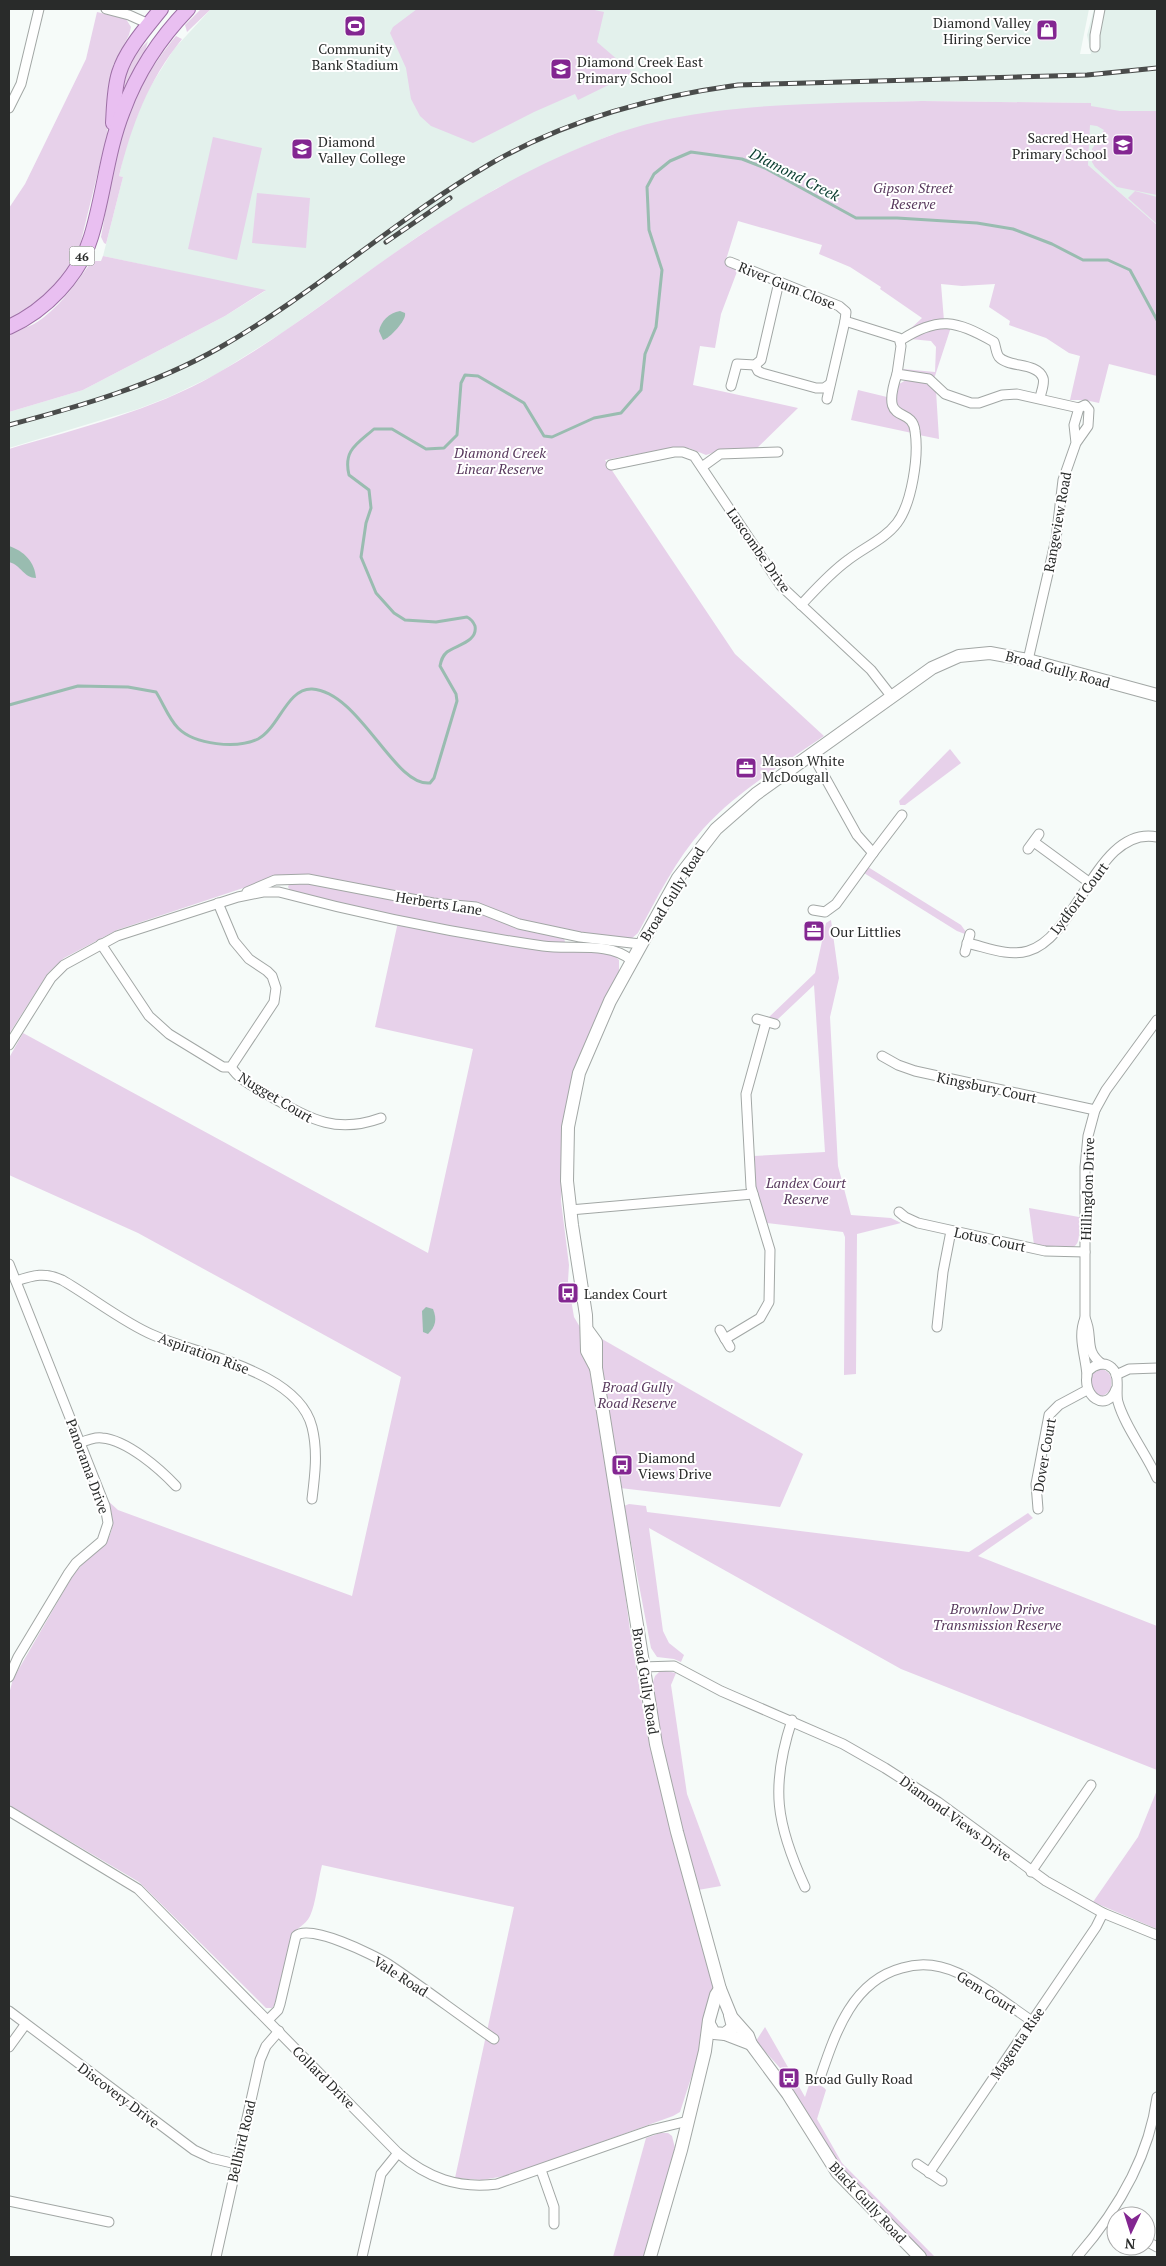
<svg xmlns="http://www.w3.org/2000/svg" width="1166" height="2266" font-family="'PT Serif',serif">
	<rect width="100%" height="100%" fill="#f6fbf9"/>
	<polygon fill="#e3f1ec" points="211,9 1089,9 1080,54 1091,54 1087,35 1094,9 1157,9 1157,225 1088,165 1090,103 922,101 825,104 756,108 640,127 611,135 580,148 497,188 420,235 282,333 215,375 169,397 138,409 9,448 9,412 83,390 225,316 265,291 103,256 123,177 119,176 127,141 138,111 145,95 174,49"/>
	<g fill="#e7d1ea">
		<polygon points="201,9 211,9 187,32 185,25"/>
		<polygon points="417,9 590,9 604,12 597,42 633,73 578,100 575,94 534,112 473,143 431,126 420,116 411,99 406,68 390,33 393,27"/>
		<polygon points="97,12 126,19 131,27 129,35 113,65 107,135 80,245 65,272 51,289 38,301 9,321 9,208 25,184 86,59"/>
		<path d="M176,36l6,3c-34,42 -50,85 -63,137l4,1 -17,67 -2,-1 -3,-6c7,-33 9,-69 18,-101 10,-33 35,-74 57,-100z"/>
		<polygon points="148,41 143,58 120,110 120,85 131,58"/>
		<path d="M922,101l169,2v3l29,5h37v84l-40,-8 -22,-20 -3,-5v-13l12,-19 -7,-4 -7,-1 -2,40 69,60v151l-48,-12 -10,39 -14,-3h-15l10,-44 -11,-3 -23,-15 -37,-13 1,-4 -21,-14 6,-23 -33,2 -21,-2 3,37 -37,11 15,-14 -42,-29 1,-2 -31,-20 -31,-13 3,-9 -84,-24 -13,42 13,6 -17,45 -6,34 -15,-2 -7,39 105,23 -42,41 -38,2 -12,4 -17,-7 -12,-1 -72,13 130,194 89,82c-42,29 -87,55 -121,93 -27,30 -46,69 -65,104l-7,6 -67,-1 1,4 -3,3 -122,-19 -149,-34 -3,-5 2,-5 13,-7h-21l-165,55 -53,28 -16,15 -39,61v-585c70,-21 143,-38 207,-75 71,-40 135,-92 203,-138 59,-39 123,-75 190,-100 94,-35 214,-32 313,-35z"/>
		<polygon points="213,137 262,148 237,260 188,249"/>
		<polygon points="1135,191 1157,197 1157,224 1128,198"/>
		<polygon points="257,193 310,198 306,248 252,243"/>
		<path d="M103,256l163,34 -41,26 -142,74 -74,22v-79c8,-3 17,-5 25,-9 24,-14 42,-41 58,-63h9z"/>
		<polygon points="951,327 934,379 905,372 903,369 935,372 936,347 931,341 910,339 908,342 905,342 923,330"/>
		<polygon points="908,379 927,382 936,391 939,439 919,435 897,407 895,397 899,384"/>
		<polygon points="858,390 887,397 890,412 906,422 912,433 851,420"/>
		<polygon points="950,749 961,763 905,805 900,805 899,801"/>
		<polygon points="868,867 961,925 966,932 965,934 957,931 864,873"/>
		<polygon points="831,920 839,978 830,1017 838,1166 851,1215 891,1218 901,1223 857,1234 856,1374 844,1375 845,1237 843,1232 767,1223 755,1184 753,1156 825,1152 814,985 777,1020 768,1018 815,973 826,923"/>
		<path d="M398,922l213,31 8,7v11l-26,54 -16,42 -14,64 -2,70 8,64 -1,16 6,36 10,17 4,26 31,185 11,86 16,96 26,109 41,151 -10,54 -23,71 -7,4 -163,59 -28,5 -27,-2 59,-271 -192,-42c-4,15 -6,38 -12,51 -5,10 -14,12 -19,20l-15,67 -4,5h-6l-127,-126 -130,-77v-111l4,-15 59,-102c19,-29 54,-33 35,-77l11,10 234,86 49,-219 -263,-144 -129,-58v-117l14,-25 405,220 45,-204 -98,-22z"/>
		<path d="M1029,1208l50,9c0,7 1,17 -1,24 -4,15 -33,6 -44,4z"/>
		<polygon points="595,1335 803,1454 780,1507 620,1488"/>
		<path d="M1101,1369c11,2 12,12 9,22l-7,5 -7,-2 -5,-7 1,-13z"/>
		<polygon points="629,1504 646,1506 647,1512 969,1552 1028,1513 1033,1518 978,1556 1157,1626 1157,1770 901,1669 649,1528 663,1631 669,1643 684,1655 681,1662 674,1659 657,1657 651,1648 624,1506"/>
		<polygon points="661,1670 676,1673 671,1685 687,1794 721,1886 698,1890 664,1756 652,1685 655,1676"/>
		<polygon points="1157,1790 1157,1929 1093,1902 1138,1837"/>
		<path d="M765,2027l40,70 6,-18c4,7 11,5 15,11l-9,29 25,44 93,94h-8l-85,-86 -46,-73c-5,-24 -26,-39 -40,-57z"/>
		<polygon points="660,2133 668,2133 672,2136 675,2148 645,2257 613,2257 646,2138"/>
	</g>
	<g fill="#99bcb0">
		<path d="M400,311l5,2c2,7 -16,26 -22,27l-4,-9c2,-10 10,-18 21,-20z"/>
		<path d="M9,546c15,5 26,16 27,32 -12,0 -15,-13 -27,-16z"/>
		<path d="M426,1307l7,2c4,10 3,17 -5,25l-5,-2 -1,-21z"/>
	</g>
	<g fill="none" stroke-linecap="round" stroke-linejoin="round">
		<path stroke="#99bcb0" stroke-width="3" d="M9,705l69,-19 50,1 28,5c7,11 13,27 22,36 17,17 59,21 80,11 21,-11 29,-51 54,-50 48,3 82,98 118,94l4,-5 23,-77 -1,-7 -16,-28c1,-5 2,-10 7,-14 9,-7 31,-10 28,-26 -2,-5 -4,-7 -8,-9l-31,5 -31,-2 -11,-7 -18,-20 -15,-36 5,-34 5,-15 -2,-18 -20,-15c-6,-25 8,-31 25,-46h18l34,20 18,-1 13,-13 4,-52 4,-8 13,1 46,27 20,33 8,1 42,-19 27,-5 20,-23 4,-36 11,-27 6,-57 -13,-40 -2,-43 7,-13 16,-13 21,-9 51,7 23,9 91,50h41l80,5 36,6 39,15 31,16h25l22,10 27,50"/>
		<g stroke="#a2a7a5" stroke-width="11">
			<g id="street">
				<polyline points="106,9 129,15 149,24"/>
				<polyline points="1095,47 1095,35 1100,9"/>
				<polyline points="9,108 21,84 39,9"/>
				<polyline points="730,262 839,306 846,312 845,321 899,338 901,346 897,374 929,379 945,394 971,403 979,403 1002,395 1017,394 1079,408"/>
				<path d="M901,340c37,-24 55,-20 93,2 2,5 2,11 5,15 10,11 38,5 44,21 2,5 -2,14 -3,20"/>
				<polyline points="755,365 758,371 762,373 816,388 824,388 830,384"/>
				<polyline points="731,386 737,364 755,365 761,360 779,282"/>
				<polyline points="827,399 845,321"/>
				<polyline points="611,465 674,452 683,452 694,456 781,586 871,670 892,697"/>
				<polyline points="702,467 720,454 778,452"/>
				<path d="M801,605c15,-16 29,-32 47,-45 15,-12 37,-21 49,-37 15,-20 22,-67 18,-92 -3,-27 -36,-3 -18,-57"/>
				<polyline points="1028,660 1056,539 1063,480 1076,443 1088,426 1089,410 1085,405 1079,408 1074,425 1076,443"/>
				<polyline points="812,754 857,835 873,853 836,904 825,912 813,910"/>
				<polyline points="1034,842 1090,883"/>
				<polyline points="1028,849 1039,834"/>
				<polyline points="873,853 902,815"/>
				<polyline points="247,892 275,880 308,879 433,903 476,907 519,924 580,937 640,944"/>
				<path d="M967,943c19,4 41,14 61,8 50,-14 69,-126 129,-114"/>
				<polyline points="101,944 149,1016 169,1034 223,1067 231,1067 274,1002 276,988 272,976 267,971 249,959 234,941 218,903"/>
				<polyline points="965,952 970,934"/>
				<polyline points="757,1019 775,1024"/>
				<path d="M9,1045l42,-67 13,-13 53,-29 121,-39 25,-5h16c86,23 175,41 264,54 28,4 66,-5 88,14"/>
				<polyline points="882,1056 898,1065 915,1071 1095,1110"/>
				<path d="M231,1067c9,14 24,20 37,28 41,23 66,40 113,23"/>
				<polyline points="570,1210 753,1194"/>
				<polyline points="899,1212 905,1217 918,1223 1045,1251 1085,1252"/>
				<polyline points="9,1264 105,1506 108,1523 102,1541 76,1563 68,1574 18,1657 9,1677"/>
				<path d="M16,1281c18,-6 29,-9 46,-1 28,16 62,43 91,55 46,20 145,36 159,92 6,24 3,48 0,72"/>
				<path d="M1085,1318c9,19 -2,32 17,46"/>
				<polyline points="937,1327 943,1272 951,1231"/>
				<polyline points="720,1330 730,1347"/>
				<polyline points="725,1339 760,1318 769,1302 770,1250 751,1187 746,1094 766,1022"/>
				<polyline points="1116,1375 1129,1369 1157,1368"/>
				<path d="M1087,1376c-1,-20 -10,-38 -2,-58v-151l3,-31 7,-26 11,-20 51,-70"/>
				<path d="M1116,1389c-9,25 -36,7 -28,-18 7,-7 17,-10 24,-3 9,8 3,24 6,34 7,25 28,51 39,76"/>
				<path d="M80,1443c7,-3 15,-6 22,-5 25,2 58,31 74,48"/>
				<polyline points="1038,1509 1036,1484 1049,1415 1059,1405 1087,1390"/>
				<polyline points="642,1667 674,1666 721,1691 843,1744 885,1768 938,1802 1046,1881 1103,1913 1157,1935"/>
				<path d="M792,1720c-22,67 -16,104 13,167"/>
				<path d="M9,1811l129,78 260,264c30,25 60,36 99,31l154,-54 37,-9"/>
				<polyline points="1031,1872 1091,1785"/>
				<polyline points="9,2011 194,2150 211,2158 236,2164"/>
				<path d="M268,2020l10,-10 2,-6 16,-68c13,-13 78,19 92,28 36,24 71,51 106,75"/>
				<polyline points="9,2047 25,2025"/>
				<path d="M821,2075c15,-44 32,-94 81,-107 19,-6 39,-3 56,5 26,12 50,32 74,48"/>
				<polyline points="917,2164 942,2181"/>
				<polyline points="541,2170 554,2207 554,2224"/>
				<polyline points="929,2173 1096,1927 1103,1913"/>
				<polyline points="9,2201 109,2222"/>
				<polyline points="1146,2241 1157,2247"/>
				<polyline points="216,2257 260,2060 266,2046 279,2031"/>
				<polyline points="362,2257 381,2174 398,2153"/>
				<path d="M1077,2257c40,-46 72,-99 80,-160"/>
			</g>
		</g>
		<g stroke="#a2a7a5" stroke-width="14">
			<g id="secondary">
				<polyline points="588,1331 596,1342 596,1368 656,1744 677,1832 720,1989 731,2016"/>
				<polyline points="596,1368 587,1351 586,1315 572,1225 567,1181 568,1127 579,1073 610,1001 678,878 716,829 756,794 932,668 959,656 990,653 1028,660 1157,695"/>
				<polyline points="733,2019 748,2036 751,2044 788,2094 837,2172 920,2257"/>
				<polyline points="709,2024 714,2033 725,2034 733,2027 730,2015"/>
				<polyline points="725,2034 751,2044"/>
				<polyline points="650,2257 681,2150 705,2051 709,2020 716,1995 720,1989"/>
			</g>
		</g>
		<g stroke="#9d70a5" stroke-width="16">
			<g id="primary">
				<path d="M113,123c1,-16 1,-34 6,-50 7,-23 27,-45 42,-64"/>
				<path d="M9,327c37,-17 70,-51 82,-90 13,-42 16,-86 32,-126 14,-38 37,-73 65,-102"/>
			</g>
		</g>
		<use href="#street" stroke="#fff" stroke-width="9"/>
		<use href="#secondary" stroke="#fff" stroke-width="12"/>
		<use href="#primary" stroke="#e9bff1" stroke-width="14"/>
		<g stroke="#4a4c4b" stroke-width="5">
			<g id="rail">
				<polyline points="386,242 450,198"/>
				<path d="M9,425c72,-19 145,-40 210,-77 95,-54 177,-129 271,-184 76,-44 160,-67 248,-79l349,-10 70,-7"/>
			</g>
		</g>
		<use href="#rail" stroke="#fff" stroke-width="3" stroke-dasharray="9" stroke-linecap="butt"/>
	</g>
	<defs>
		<g id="stadium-square" transform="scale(1.125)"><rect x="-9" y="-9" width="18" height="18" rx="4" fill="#832691" stroke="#fff"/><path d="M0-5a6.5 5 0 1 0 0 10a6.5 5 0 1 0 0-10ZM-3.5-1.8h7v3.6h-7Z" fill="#fff"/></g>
		<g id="shop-square" transform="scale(1.125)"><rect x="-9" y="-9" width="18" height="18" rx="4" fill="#832691" stroke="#fff"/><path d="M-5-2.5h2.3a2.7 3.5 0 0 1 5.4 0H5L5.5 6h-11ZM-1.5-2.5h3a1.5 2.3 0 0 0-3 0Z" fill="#fff"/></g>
		<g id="school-square" transform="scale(1.125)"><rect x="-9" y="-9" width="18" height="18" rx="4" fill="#832691" stroke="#fff"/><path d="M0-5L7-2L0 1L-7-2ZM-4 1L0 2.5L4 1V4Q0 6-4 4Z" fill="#fff"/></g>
		<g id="office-square" transform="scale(1.125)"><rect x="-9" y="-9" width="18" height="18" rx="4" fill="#832691" stroke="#fff"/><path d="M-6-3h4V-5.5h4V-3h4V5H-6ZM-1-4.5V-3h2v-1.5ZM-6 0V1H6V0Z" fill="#fff"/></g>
		<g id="bus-square" transform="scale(1.125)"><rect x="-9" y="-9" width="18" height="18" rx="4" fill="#832691" stroke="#fff"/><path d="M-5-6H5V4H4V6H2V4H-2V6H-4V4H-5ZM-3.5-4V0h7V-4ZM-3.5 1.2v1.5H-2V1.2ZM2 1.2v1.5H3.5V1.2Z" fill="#fff"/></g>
	</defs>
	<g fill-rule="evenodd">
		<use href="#stadium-square" x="355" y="26"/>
		<use href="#shop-square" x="1047" y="30"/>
		<use href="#school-square" x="561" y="69"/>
		<use href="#school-square" x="1123" y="145"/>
		<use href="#school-square" x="302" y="149"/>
		<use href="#office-square" x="746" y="768"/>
		<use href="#office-square" x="814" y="931"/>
		<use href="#bus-square" x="568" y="1293"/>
		<use href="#bus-square" x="622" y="1465"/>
		<use href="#bus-square" x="789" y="2078"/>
	</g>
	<g text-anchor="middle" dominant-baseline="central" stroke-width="4" stroke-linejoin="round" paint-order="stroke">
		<rect fill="#fff" stroke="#696b6a" stroke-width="1" x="69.5" y="246.5" width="25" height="19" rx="4"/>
		<g font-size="12" font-weight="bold" fill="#292b2a">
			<text x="82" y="256">46</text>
		</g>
		<g font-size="14" fill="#292b2a" stroke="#fff" text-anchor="start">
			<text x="1031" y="22" text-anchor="end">Diamond Valley<tspan x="1031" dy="16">Hiring Service</tspan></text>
			<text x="355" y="48" text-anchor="middle">Community<tspan x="355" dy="16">Bank Stadium</tspan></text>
			<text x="577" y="61">Diamond Creek East<tspan x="577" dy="16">Primary School</tspan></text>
			<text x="1107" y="137" text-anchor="end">Sacred Heart<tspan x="1107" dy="16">Primary School</tspan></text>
			<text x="318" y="141">Diamond<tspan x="318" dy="16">Valley College</tspan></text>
			<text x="762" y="760">Mason White<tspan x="762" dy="16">McDougall</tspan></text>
			<text x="830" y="931">Our Littlies</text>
			<text x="584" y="1293">Landex Court</text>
			<text x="638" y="1457">Diamond<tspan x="638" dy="16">Views Drive</tspan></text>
			<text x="805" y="2078">Broad Gully Road</text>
		</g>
		<g font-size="14" font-style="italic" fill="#58395d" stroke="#fff">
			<text x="913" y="187">Gipson Street<tspan x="913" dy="16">Reserve</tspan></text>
			<text x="500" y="452">Diamond Creek<tspan x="500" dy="16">Linear Reserve</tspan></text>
			<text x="806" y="1182">Landex Court<tspan x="806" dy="16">Reserve</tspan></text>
			<text x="637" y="1386">Broad Gully<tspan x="637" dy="16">Road Reserve</tspan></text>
			<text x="997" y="1608">Brownlow Drive<tspan x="997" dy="16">Transmission Reserve</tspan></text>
		</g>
		<g font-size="14" fill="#292b2a" stroke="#fff">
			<text transform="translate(787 285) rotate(22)">River Gum Close</text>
			<text transform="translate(1057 522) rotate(-80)">Rangeview Road</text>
			<text transform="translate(759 550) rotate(55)">Luscombe Drive</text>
			<text transform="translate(1058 669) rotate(15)">Broad Gully Road</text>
			<text transform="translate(672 894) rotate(-58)">Broad Gully Road</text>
			<text transform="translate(1079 898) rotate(-53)">Lydford Court</text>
			<text transform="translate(439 903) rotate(9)">Herberts Lane</text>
			<text transform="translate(987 1087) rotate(12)">Kingsbury Court</text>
			<text transform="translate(276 1097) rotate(31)">Nugget Court</text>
			<text transform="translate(1087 1189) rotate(-88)">Hillingdon Drive</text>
			<text transform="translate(990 1239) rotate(12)">Lotus Court</text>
			<text transform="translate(204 1353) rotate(20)">Aspiration Rise</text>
			<text transform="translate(1044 1455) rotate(-80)">Dover Court</text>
			<text transform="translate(88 1466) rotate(70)">Panorama Drive</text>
			<text transform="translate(646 1681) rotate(81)">Broad Gully Road</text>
			<text transform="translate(956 1818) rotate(36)">Diamond Views Drive</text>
			<text transform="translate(401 1976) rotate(33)">Vale Road</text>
			<text transform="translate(987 1992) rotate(32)">Gem Court</text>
			<text transform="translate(1017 2043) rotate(-56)">Magenta Rise</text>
			<text transform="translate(324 2077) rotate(45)">Collard Drive</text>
			<text transform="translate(119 2095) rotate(37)">Discovery Drive</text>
			<text transform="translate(241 2141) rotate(-77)">Bellbird Road</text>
			<text transform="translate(868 2202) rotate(47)">Black Gully Road</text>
		</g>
		<g font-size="15" font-style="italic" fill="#0a3d30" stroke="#fff">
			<text transform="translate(795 174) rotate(27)">Diamond Creek</text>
		</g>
	</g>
	<rect width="1166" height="2266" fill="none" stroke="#292b2a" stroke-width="20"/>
	<g transform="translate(1131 2231) rotate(184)"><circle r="24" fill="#ffffff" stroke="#a9aaaa"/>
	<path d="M0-4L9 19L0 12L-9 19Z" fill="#832691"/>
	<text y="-8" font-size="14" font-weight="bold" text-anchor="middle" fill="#292b2a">N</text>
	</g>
</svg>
